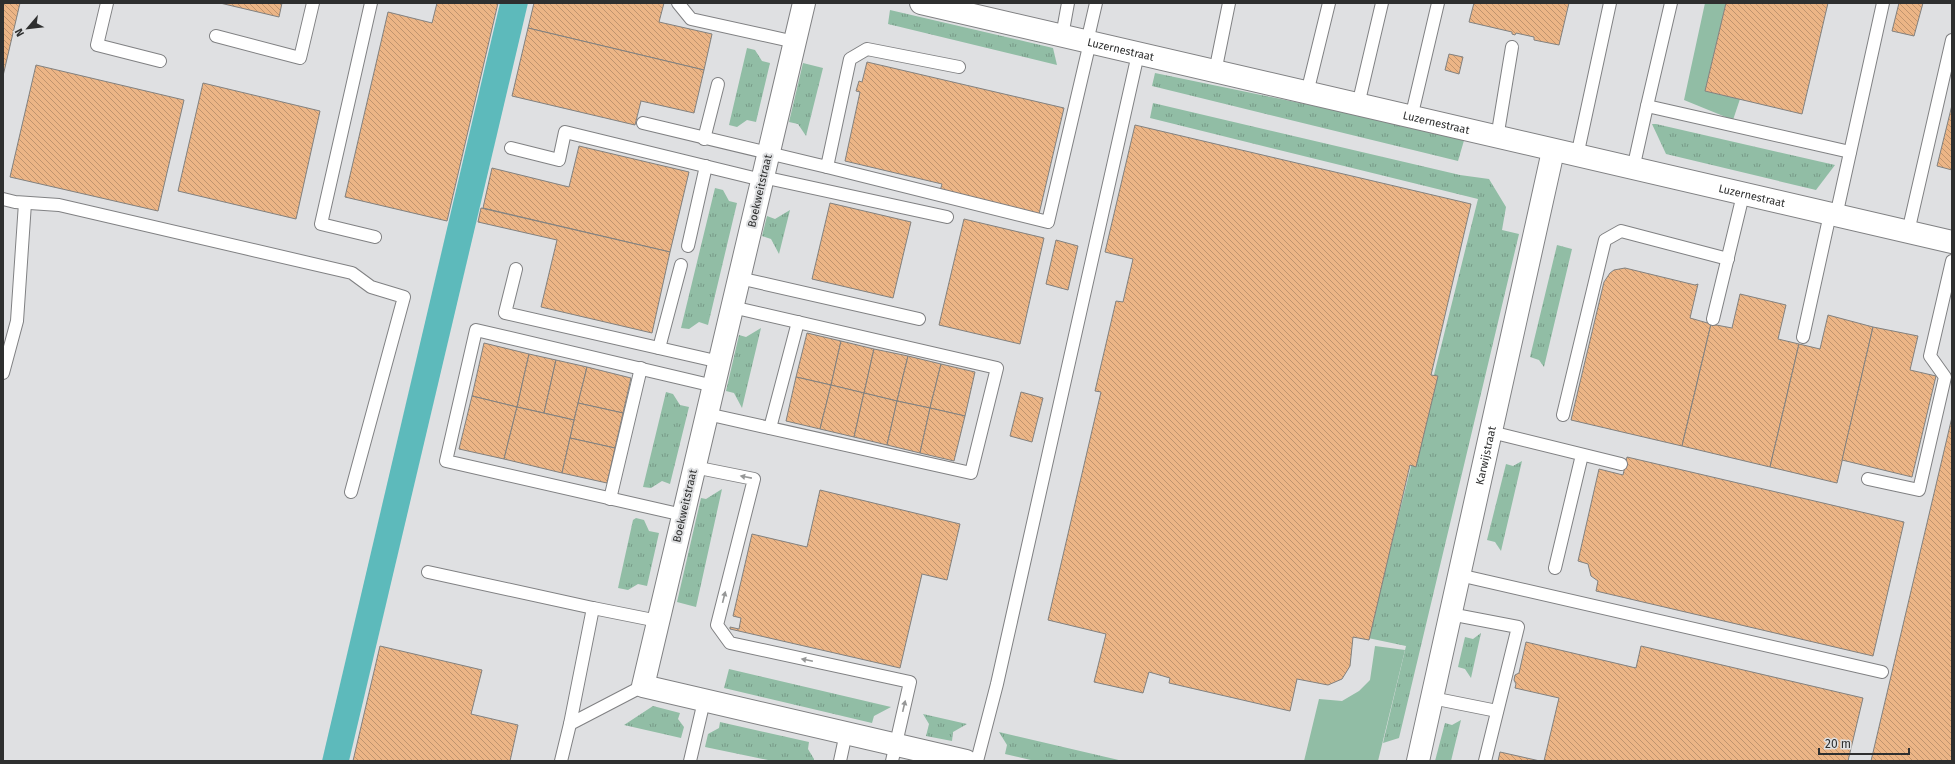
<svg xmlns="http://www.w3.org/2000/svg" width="1955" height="764" font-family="'Fira Sans',sans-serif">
	<defs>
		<pattern id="grass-tufts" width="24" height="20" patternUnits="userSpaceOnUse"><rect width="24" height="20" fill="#91bda5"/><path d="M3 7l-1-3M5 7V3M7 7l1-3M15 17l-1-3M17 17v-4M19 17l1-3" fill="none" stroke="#779a87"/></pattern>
		<pattern id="building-back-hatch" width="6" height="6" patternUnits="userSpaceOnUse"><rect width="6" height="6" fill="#ecb586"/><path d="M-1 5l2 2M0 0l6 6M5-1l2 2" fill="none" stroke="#c0946e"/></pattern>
	</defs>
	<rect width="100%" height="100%" fill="#dfe0e2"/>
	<g fill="url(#grass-tufts)">
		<polygon points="890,10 1053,48 1057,65 888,24"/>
		<polygon points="747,48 755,50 762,61 770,63 756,122 747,120 737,127 729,125"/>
		<polygon points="803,63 823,68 806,136 798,124 789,122"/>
		<polygon points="1155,73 1465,137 1458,161 1152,86"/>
		<polygon points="1153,103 1460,175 1489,179 1506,207 1502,230 1519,234 1399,738 1383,743 1406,646 1368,638 1478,199 1150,118"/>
		<polygon points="1652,124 1656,124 1835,165 1816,190 1666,154"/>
		<polygon points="715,188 723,190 729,201 737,203 708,325 699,322 689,329 681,328"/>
		<polygon points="790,210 779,254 771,239 762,236 767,216 775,219"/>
		<polygon points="1557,245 1572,249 1544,367 1539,360 1530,357"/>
		<polygon points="761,328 742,408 734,393 726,391 739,335 746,337"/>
		<polygon points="666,392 673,394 680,405 689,407 670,484 662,481 651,488 643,487"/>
		<polygon points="1522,461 1501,551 1495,542 1487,540 1506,464 1513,466"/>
		<polygon points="722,489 696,607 677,602 701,498 706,499"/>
		<polygon points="636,518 644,520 649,531 659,533 647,586 638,584 628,590 618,588 633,520"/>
		<polygon points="1481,633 1471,678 1465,669 1458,667 1465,637 1473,639"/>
		<polygon points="729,669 891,707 874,716 872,723 724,688"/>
		<polygon points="653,706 680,713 678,719 684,727 681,738 624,725"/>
		<polygon points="923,714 967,724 953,732 952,741 926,736 929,724"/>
		<polygon points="1461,720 1451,761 1435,761 1445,723 1452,725"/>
		<polygon points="720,722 809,742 808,749 814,759 814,761 773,761 705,747 708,734 719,728"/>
		<polygon points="999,732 1123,761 1035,761 1005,754 1007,745"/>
	</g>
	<g fill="#91bda5">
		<polygon points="1705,3 1726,3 1705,91 1740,99 1733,120 1684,100"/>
		<polygon points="1375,646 1405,650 1378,761 1304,761 1319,699 1342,701 1359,691 1370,680"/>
	</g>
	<polygon fill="#5dbabb" points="500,3 528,3 349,761 322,761"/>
	<g fill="url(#building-back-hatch)" stroke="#82817f">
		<polygon points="3,3 20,3 3,76"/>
		<polygon points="220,3 282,3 279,17"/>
		<polygon points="437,3 498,3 447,221 345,197 388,12 432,23"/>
		<polygon points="534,3 664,3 659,22 712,34 704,70 528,28"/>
		<polygon points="1474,3 1569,3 1559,45 1534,40 1534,37 1516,33 1515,35 1512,34 1512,32 1469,22"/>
		<polygon points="1726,3 1828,3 1802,114 1705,91"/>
		<polygon points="1899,3 1923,3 1914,36 1892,31"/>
		<polygon points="528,28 704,70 694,113 641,101 635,125 512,96"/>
		<polygon points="1449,54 1463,57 1459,74 1445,70"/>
		<polygon points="867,62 1064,108 1039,214 940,191 942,184 845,161 860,92 856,91 859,81 862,82"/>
		<polygon points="36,65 184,100 158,211 10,177"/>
		<polygon points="203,83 320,111 296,219 178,191"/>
		<polygon points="1952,105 1952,170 1937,166"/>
		<polygon points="1135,125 1471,204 1431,375 1438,376 1416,467 1410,465 1369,640 1353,637 1350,666 1342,679 1328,685 1297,679 1290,711 1169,683 1170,678 1149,672 1143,693 1094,682 1106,634 1048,620 1101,392 1095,391 1116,301 1123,302 1133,259 1105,252"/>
		<polygon points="579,146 689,172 670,252 483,208 492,168 569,187"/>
		<polygon points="830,203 911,222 893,298 812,279"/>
		<polygon points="481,208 670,252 652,333 541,307 557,240 478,222"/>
		<polygon points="964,219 1044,238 1020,344 939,325"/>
		<polygon points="1056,240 1078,246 1068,290 1046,284"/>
		<polygon points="1625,268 1695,285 1698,284 1690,318 1711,324 1682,446 1571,420 1604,282 1610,273 1614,270"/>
		<polygon points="1740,294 1786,305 1778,339 1799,344 1770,467 1682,446 1711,324 1732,328"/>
		<polygon points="1828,315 1873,327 1837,483 1770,467 1799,344 1820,349"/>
		<polygon points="1873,327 1918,336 1910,370 1936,376 1912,477 1842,460"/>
		<polygon points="807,333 841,341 831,385 796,377"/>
		<polygon points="841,341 874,349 864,393 831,385"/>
		<polygon points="484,343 529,354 517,407 472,396"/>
		<polygon points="874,349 908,356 897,401 864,393"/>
		<polygon points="529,354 556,360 544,413 517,407"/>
		<polygon points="908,356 941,364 930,408 897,401"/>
		<polygon points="556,360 587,367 574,420 544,413"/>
		<polygon points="941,364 975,372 965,416 930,408"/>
		<polygon points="587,367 631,378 623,413 578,403"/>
		<polygon points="796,377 831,385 820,429 786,421"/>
		<polygon points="831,385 864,393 854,437 820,429"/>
		<polygon points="1021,392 1043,398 1032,442 1010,436"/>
		<polygon points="864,393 897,401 887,445 854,437"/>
		<polygon points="472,396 517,407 504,459 459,449"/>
		<polygon points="897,401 930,408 920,453 887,445"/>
		<polygon points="578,403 623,413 615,448 570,438"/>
		<polygon points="517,407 574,420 562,473 504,459"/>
		<polygon points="930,408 965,416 954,461 920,453"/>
		<polygon points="1952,417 1952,761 1871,761"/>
		<polygon points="570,438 615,448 607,483 562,473"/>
		<polygon points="1627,457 1904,522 1873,656 1596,591 1598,581 1591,576 1588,564 1578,561 1599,469 1623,475"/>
		<polygon points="820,490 960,524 947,580 922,574 900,668 730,629 730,627 739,629 741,618 733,616 752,534 807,547"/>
		<polygon points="1526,642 1636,668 1641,646 1863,698 1848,761 1544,761 1559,698 1515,688 1516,684 1514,680 1515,675 1519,673"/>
		<polygon points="380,646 482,670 471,714 518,725 510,761 353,761"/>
		<polygon points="1500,752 1540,761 1498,761"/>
	</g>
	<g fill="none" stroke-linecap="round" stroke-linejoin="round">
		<g stroke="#808183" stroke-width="14">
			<g id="lane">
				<polyline points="107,3 97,45 160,61"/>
				<polyline points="371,3 321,224 375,237"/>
				<polyline points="678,3 691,19 795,42"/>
				<polyline points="216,36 300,58 313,3"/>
				<polyline points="1062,36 1068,3"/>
				<polyline points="1087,42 1096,3"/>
				<polyline points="1215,72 1229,3"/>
				<polyline points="1307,93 1329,3"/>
				<polyline points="1358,105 1382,3"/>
				<polyline points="1647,106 1671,3"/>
				<polyline points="1411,118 1438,3"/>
				<polyline points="643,123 827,167 850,59 867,49 959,67"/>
				<polyline points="1497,138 1512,47"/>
				<polyline points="704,139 718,84"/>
				<polyline points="511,148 559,160 565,132 762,180"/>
				<polyline points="1577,156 1610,3"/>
				<polyline points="827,167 1048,222 1090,42"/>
				<polyline points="1633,169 1647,106 1850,152"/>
				<polyline points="763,177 947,217"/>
				<polyline points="3,199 15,202 59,205 352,273 371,287 404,297 351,492"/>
				<polyline points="1836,216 1883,3"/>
				<polyline points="1908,232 1952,40"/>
				<polyline points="688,246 706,166"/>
				<polyline points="516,269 505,313 720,362"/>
				<polyline points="739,278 919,319"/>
				<polyline points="1713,319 1743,195"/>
				<polyline points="1803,337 1830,214"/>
				<polyline points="659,348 681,265"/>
				<polyline points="3,373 17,321 25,203"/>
				<polyline points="707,414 971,473 997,368 732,307"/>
				<polyline points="1563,415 1605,240 1621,231 1728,259"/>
				<polyline points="770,428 798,322"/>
				<polyline points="1491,432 1621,464"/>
				<polyline points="694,467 754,479 717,625 730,643 910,682 892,761"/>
				<polyline points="1868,479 1919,490 1945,377 1930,356 1952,261"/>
				<polyline points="610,499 641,368"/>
				<polyline points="683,515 446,461 476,330 714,386"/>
				<polyline points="1555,568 1582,455"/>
				<polyline points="428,572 593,608"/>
				<polyline points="1459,575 1882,672"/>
				<polyline points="1450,614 1518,627 1485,761"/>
				<polyline points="1432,698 1497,711"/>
				<polyline points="570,724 593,608 658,621"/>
				<polyline points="561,761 570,724 643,686"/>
				<polyline points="690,761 704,701"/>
				<polyline points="840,761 846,733"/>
				<polyline points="977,761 997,684 1138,54"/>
			</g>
		</g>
		<g stroke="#808183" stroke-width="24">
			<g id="street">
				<polyline points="804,3 643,686 966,761"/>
				<path id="s1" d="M921,3l1031,239"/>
				<path id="s2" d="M1418,761l135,-610"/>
			</g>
		</g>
		<use href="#lane" stroke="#fff" stroke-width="12"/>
		<use href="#street" stroke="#fff" stroke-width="22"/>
	</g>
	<defs><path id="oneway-solid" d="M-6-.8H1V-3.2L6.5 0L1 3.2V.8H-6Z"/></defs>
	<g fill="#969797">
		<use href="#oneway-solid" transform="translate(746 477) rotate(-169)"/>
		<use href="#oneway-solid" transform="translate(724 597) rotate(-76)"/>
		<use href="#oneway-solid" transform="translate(807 660) rotate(-168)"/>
		<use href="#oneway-solid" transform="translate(904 706) rotate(-77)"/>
	</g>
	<g text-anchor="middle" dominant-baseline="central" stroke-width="4" stroke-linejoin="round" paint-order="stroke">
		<g font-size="11" fill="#2e2f2f" stroke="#dfe0e2">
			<text stroke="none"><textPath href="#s1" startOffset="205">Luzernestraat</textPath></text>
			<text stroke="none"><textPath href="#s1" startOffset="529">Luzernestraat</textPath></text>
			<text transform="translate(760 191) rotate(-77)">Boekweitstraat</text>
			<text stroke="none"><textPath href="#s1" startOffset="853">Luzernestraat</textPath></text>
			<text stroke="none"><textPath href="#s2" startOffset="313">Karwijstraat</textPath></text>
			<text transform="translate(685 506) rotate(-77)">Boekweitstraat</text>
		</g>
	</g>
	<rect width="1955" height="764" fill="none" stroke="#2e2f2f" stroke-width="8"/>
	<g transform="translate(28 28) rotate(242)" stroke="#dfe0e2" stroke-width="3" paint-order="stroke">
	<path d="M0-3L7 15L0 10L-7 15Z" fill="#2e2f2f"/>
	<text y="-6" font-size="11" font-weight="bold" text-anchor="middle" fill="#2e2f2f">N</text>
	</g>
	<path d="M1819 748v6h90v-6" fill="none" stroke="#2e2f2f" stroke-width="2"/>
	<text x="1825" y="748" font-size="12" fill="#2e2f2f" stroke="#dfe0e2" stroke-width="3" paint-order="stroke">20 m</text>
</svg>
